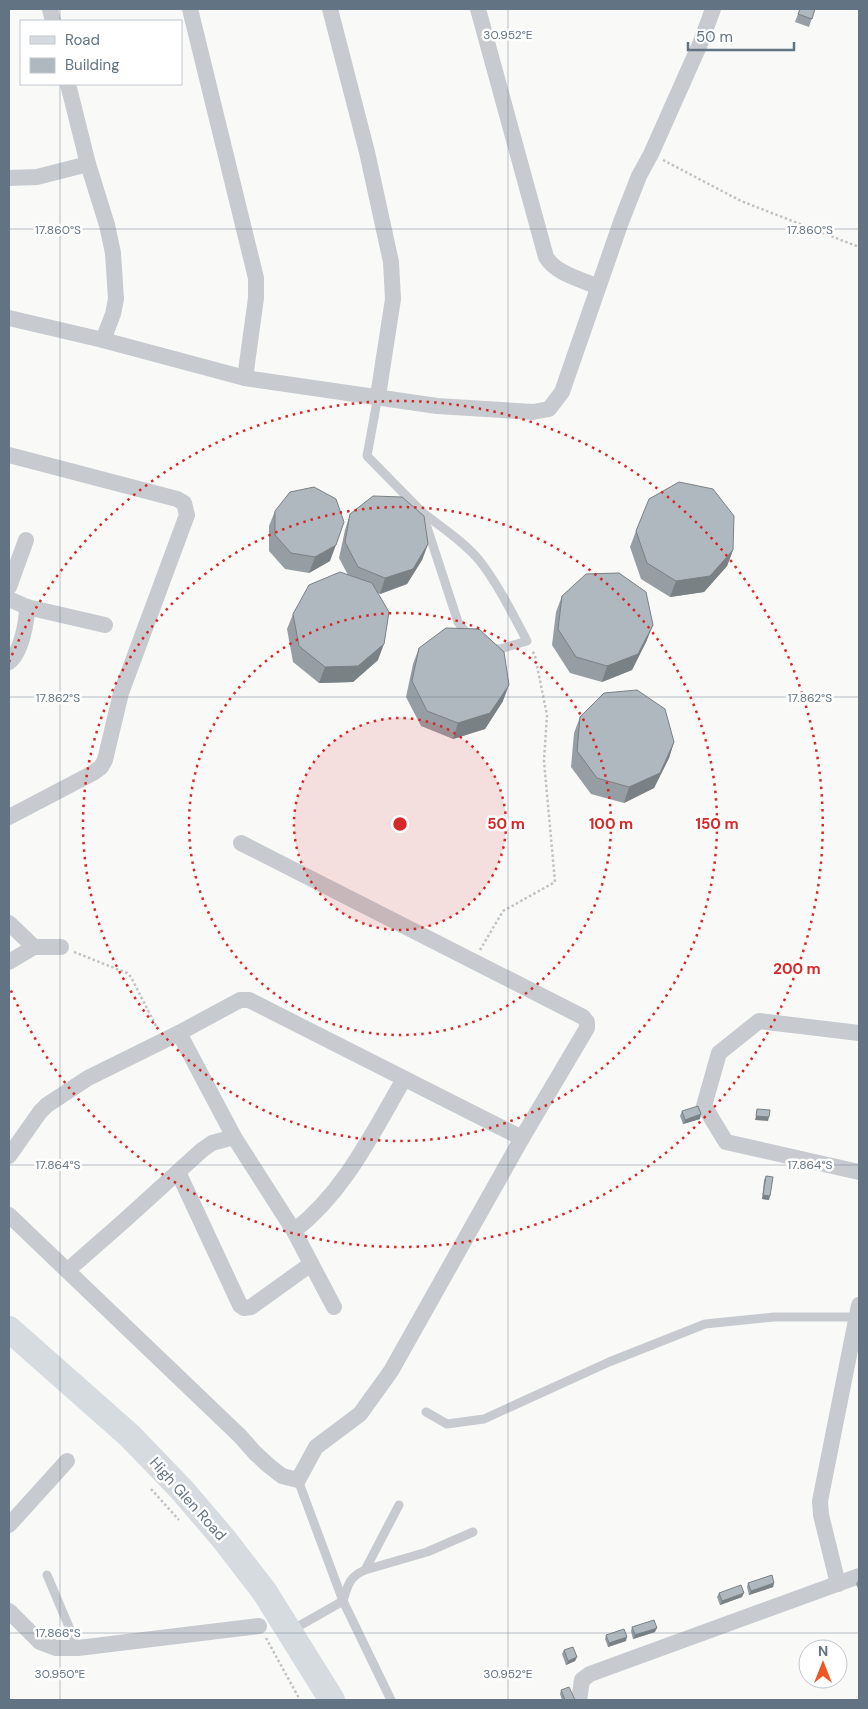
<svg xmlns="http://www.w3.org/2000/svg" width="868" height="1709" font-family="'DM Sans',sans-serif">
	<rect width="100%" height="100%" fill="#f9f9f7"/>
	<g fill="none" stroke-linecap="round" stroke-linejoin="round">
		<g stroke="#c0c3c5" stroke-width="2.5" stroke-dasharray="2.5 2.5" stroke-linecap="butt">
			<polyline points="663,160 741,201 859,247"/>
			<polyline points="480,950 503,911 555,882 544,761 547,715 535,656 532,650"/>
			<polyline points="74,952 127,973 131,977 157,1028"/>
			<polyline points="151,1489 179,1520"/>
			<polyline points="266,1638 300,1700"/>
		</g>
		<g stroke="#c7cbcf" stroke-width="9">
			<polyline points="378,396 367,456 422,512 458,622 470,638"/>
			<path d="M422,512c19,15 41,29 57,48 19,24 33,53 48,81l-27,8 -10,-1"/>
			<polyline points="426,1412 447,1424 484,1419 609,1362 705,1324 774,1317 857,1317"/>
			<polyline points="298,1480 343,1601 391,1700"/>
			<polyline points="365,1570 399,1505"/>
			<polyline points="47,1575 78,1648"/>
			<path d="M292,1630l51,-29c5,-16 6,-24 22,-31l62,-18 46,-20"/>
		</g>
		<g stroke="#c7cbcf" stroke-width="16">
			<polyline points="50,9 53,21"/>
			<polyline points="190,9 256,278 256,298 245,378"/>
			<polyline points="330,9 367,152 391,262 393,299 378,396"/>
			<path d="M478,9l68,248c10,17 35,22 52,30"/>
			<polyline points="68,84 88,164 107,225 113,253 116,299 113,314 103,340"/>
			<polyline points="9,178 37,177 88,164"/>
			<polyline points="9,318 103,340 245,378 437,406 533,412 549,409 562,392 621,222 639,176 651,154 700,44 713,9"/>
			<polyline points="9,455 177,499 184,503 187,515 121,693 105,760 101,767 93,773 9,817"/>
			<polyline points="9,587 26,540"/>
			<path d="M9,599l18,8c0,15 -6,46 -18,55"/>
			<polyline points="27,607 105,625"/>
			<polyline points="9,923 34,947"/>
			<polyline points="9,962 34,947 61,947"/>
			<polyline points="859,1033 759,1021 719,1053 704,1106 726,1142 859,1172"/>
			<polyline points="9,1156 40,1112 47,1105 88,1078 179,1033"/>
			<polyline points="178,1172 240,1305 244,1308 251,1307 311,1264"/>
			<polyline points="9,1215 240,1436 255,1453 268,1465 282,1476 298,1480 316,1447 360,1414 391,1371 522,1138 587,1028 587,1022 583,1017 241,843"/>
			<path d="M294,1231c51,-40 78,-97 110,-152"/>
			<polyline points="68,1270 125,1220 202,1150 212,1143 234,1137"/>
			<polyline points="334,1307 294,1231 234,1137 179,1033 240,1000 249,1000 522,1138"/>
			<polyline points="9,1525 67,1461"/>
			<polyline points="838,1584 821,1515 820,1501 859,1305"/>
			<polyline points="9,1611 40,1642 56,1648 78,1648 259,1626"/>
			<polyline points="579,1700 582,1680 590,1674 859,1576"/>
		</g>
		<polyline stroke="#d6dbdf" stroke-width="26" points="9,1329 130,1436 182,1490 223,1538 264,1591 332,1700"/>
	</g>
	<g fill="#969ea3">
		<polygon points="815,9 809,27 795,22 798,14"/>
		<polygon points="275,511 330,561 309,573 285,569 269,551 269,526"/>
		<polygon points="350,514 428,544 422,560 407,584 380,594 377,593 378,660 353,682 319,683 293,662 287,629 293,614 348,575 339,558 345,530"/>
		<polygon points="636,531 733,550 727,566 704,592 670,597 641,579 630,547"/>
		<polygon points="562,596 647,640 632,670 602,682 570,673 552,645 556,612"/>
		<polygon points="419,648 503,701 485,729 453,739 421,726 406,697 413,664"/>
		<polygon points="580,717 674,742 669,758 654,788 624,803 591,794 571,767 574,733"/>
		<polygon points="682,1111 700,1119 683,1124 680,1116"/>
		<polygon points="766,1176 769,1200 762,1199 764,1180"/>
		<polygon points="858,1580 859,1580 859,1591 856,1584"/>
		<polygon points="748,1583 774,1583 773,1587 749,1595 747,1587"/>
		<polygon points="719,1593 742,1597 720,1605 717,1597"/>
		<polygon points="632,1627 655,1632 633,1639 631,1631"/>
		<polygon points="606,1635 626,1641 608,1647 605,1639"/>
		<polygon points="564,1650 577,1657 575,1661 566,1665 562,1654"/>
		<polygon points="561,1690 575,1700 562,1700 560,1694"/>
	</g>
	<g fill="#7a8185">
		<polygon points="428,544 422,560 407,584 380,594 385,578"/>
		<polygon points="336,545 330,561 309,573 315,557"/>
		<polygon points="733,550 727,566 704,592 670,597 676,581"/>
		<polygon points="653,625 647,640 632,670 602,682 607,666"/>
		<polygon points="384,644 378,660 353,682 319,683 325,667"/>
		<polygon points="509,685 503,701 485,729 453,739 458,723"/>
		<polygon points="674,742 669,758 654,788 624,803 629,787"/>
		<polygon points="701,1114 700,1119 683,1124 685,1120"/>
		<polygon points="756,1116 769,1117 768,1121 755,1120"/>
		<polygon points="763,1195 770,1196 769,1200 762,1199"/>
		<polygon points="774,1583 773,1587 749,1595 751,1591"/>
		<polygon points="744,1593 742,1597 720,1605 722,1601"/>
		<polygon points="657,1628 655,1632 633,1639 635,1635"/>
		<polygon points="627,1637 626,1641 608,1647 609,1643"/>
		<polygon points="577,1657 575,1661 566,1665 568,1661"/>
	</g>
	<g fill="#afb8be" stroke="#7a8185">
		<polygon points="800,9 815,9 812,19 798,14"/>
		<polygon points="679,482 713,489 734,516 733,550 710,576 676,581 647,563 636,531 649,499"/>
		<polygon points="314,487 336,499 344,522 336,545 315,557 291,553 275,535 275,511 290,492"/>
		<polygon points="373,496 402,497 424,516 428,544 413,569 385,578 358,567 345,542 350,514"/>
		<polygon points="340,572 372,583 389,612 384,644 358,666 325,667 299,646 293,614 309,585"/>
		<polygon points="619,573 646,592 653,625 638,654 607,666 576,657 558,629 562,596 586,574"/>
		<polygon points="446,628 479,629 504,652 509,685 490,713 458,723 427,711 412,681 419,648"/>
		<polygon points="637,690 665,709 674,742 660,773 629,787 597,778 577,751 580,717 604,693"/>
		<polygon points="698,1106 701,1114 685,1120 682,1111"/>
		<polygon points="757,1109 770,1110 769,1117 756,1116"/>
		<polygon points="766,1176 773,1177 770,1196 763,1195"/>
		<polygon points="772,1575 774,1583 751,1591 748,1583"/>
		<polygon points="741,1585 744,1593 722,1601 719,1593"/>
		<polygon points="654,1620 657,1628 635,1635 632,1627"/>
		<polygon points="624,1629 627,1637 609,1643 606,1635"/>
		<polygon points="573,1647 577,1657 568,1661 564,1650"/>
		<polygon points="569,1687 575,1700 565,1700 561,1690"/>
	</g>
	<path fill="none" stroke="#627484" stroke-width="1" stroke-opacity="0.45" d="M60,9v12M508,9v1691M60,84v1616M9,229h850M9,697h850M9,1165h850M9,1633h850"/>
	<circle cx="400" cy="824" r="106" fill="#d62828" fill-opacity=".12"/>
	<g fill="none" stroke="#d62828" stroke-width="2.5" stroke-dasharray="2.5 5">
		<circle cx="400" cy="824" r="106"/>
		<circle cx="400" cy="824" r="211"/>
		<circle cx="400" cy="824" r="317"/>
		<path d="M9 662A423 423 0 1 1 9 986"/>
	</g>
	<g text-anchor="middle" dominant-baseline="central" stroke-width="5" stroke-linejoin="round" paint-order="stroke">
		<g font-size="15" fill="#627484" stroke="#fff">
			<text transform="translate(188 1499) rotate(48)">High Glen Road</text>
		</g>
	</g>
	<g font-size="12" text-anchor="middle" fill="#627484" stroke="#fff" stroke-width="5" stroke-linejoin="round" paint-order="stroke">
		<text x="508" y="39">30.952°E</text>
		<text x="58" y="234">17.860°S</text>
		<text x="810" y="234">17.860°S</text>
		<text x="58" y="702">17.862°S</text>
		<text x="810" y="702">17.862°S</text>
		<text x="58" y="1169">17.864°S</text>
		<text x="810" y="1169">17.864°S</text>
		<text x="58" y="1637">17.866°S</text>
		<text x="60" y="1678">30.950°E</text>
		<text x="508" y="1678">30.952°E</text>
	</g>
	<circle cx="400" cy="824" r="8" fill="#d62828" stroke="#fff" stroke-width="2.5"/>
	<g font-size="15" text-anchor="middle" font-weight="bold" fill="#d62828" stroke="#fff" stroke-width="5" stroke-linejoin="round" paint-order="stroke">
		<text x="506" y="829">50 m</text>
		<text x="611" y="829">100 m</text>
		<text x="717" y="829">150 m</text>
		<text x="797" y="974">200 m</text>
	</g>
	<rect width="868" height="1709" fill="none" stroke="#627484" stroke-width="20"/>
	<rect x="20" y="20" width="162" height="65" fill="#ffffff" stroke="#c0c7ce"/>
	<rect x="30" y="36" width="25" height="8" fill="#d6dbdf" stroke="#c0c7ce"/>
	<text x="65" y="45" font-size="15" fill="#627484">Road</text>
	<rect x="30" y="58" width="25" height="15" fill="#afb8be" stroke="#c0c7ce"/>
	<text x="65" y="70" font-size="15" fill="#627484">Building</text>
	<g transform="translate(823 1664)"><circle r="24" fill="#ffffff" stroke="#c0c7ce"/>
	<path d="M0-4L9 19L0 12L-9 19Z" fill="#f05621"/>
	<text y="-8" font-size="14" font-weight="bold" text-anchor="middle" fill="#627484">N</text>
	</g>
	<path d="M688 42v8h106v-8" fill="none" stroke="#627484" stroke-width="2.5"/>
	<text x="696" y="42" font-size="15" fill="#627484" stroke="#ffffff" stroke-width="4" paint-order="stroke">50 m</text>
</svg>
